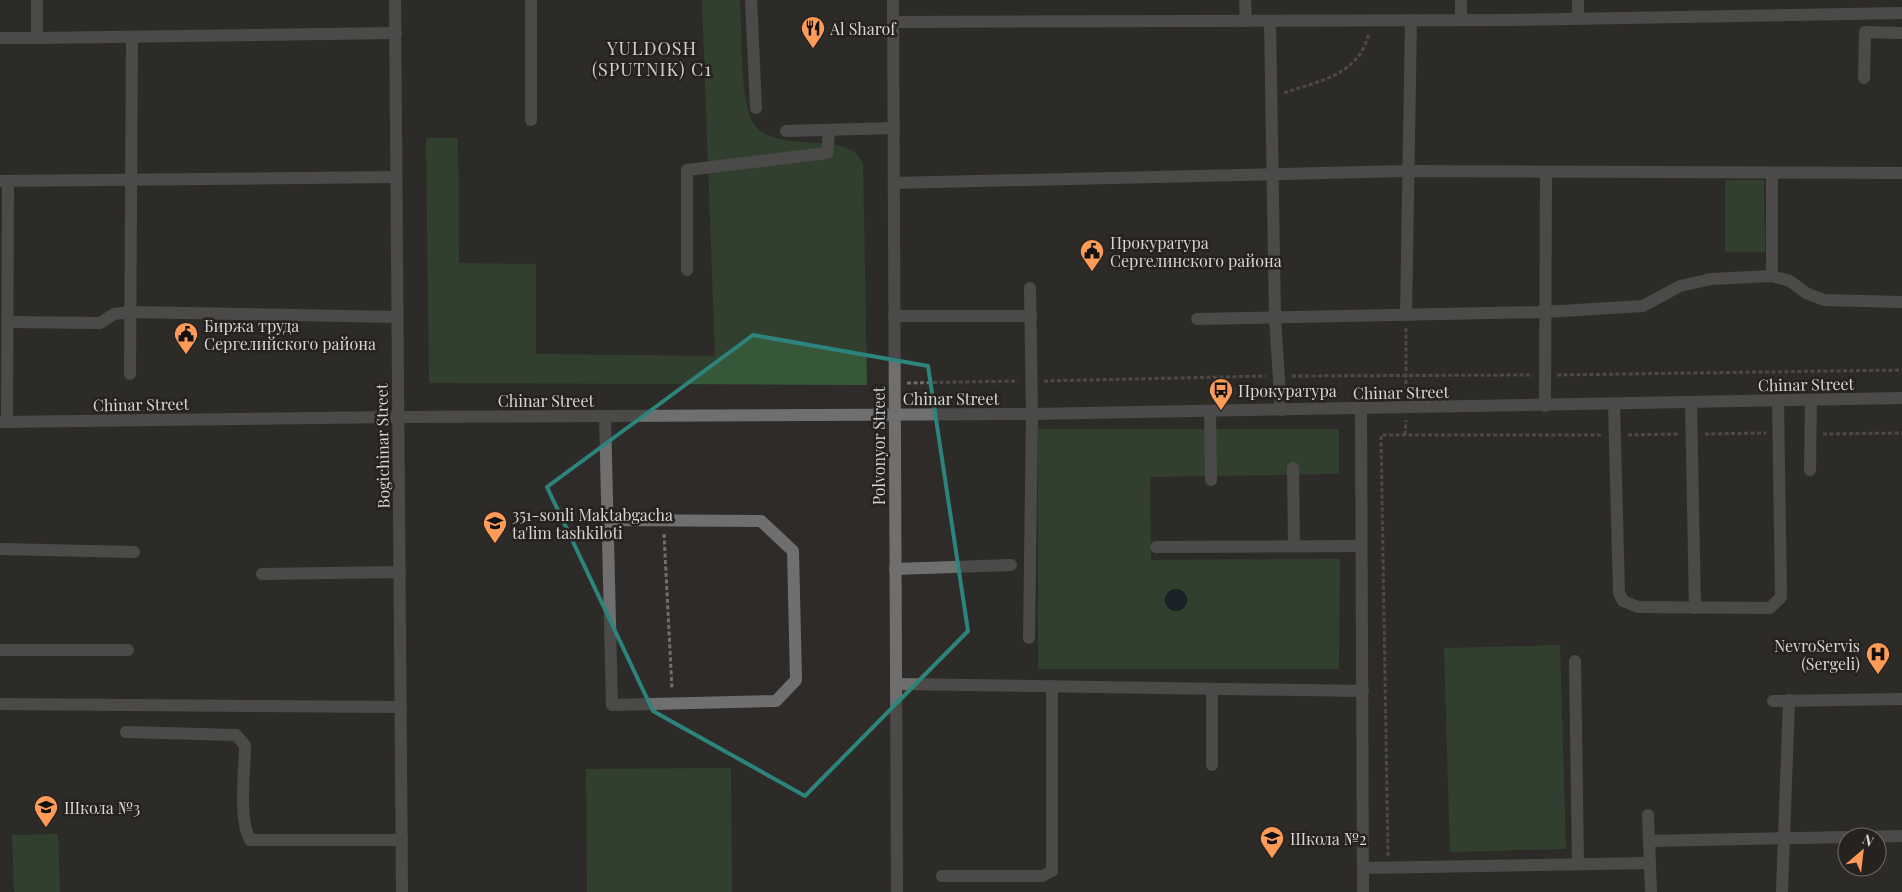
<svg xmlns="http://www.w3.org/2000/svg" width="1902" height="892" font-family="'Playfair Display',serif">
	<rect width="100%" height="100%" fill="#2e2b28"/>
	<g fill="#375739">
		<path d="M702,0h38c2,30 0,94 11,119 15,34 79,15 103,33 4,2 7,8 9,12l4,221 -438,-2 -3,-245h32l1,125 77,1v90l179,2z"/>
		<polygon points="1725,180 1764,180 1765,252 1725,252"/>
		<polygon points="1038,429 1339,429 1339,474 1150,477 1151,560 1340,559 1339,669 1038,669"/>
		<polygon points="1560,645 1566,849 1450,852 1444,648"/>
		<polygon points="731,768 732,892 587,892 586,769"/>
		<polygon points="58,834 60,892 14,892 12,835"/>
	</g>
	<circle fill="#011525" cx="1176" cy="600" r="11"/>
	<g fill="none" stroke-linecap="round" stroke-linejoin="round">
		<g stroke="#716e6c" stroke-width="3" stroke-dasharray="4 2.5" stroke-linecap="butt">
			<path d="M1284,93c37,-13 74,-17 85,-60"/>
			<polyline points="1406,328 1406,394"/>
			<polyline points="1557,375 1902,370"/>
			<polyline points="1292,376 1533,375"/>
			<polyline points="1044,381 1266,376"/>
			<polyline points="907,383 1018,381"/>
			<polyline points="1705,434 1766,433"/>
			<polyline points="1823,434 1902,433"/>
			<polyline points="1405,435 1406,420"/>
			<polyline points="1628,435 1679,434"/>
			<polyline points="664,534 672,690"/>
			<polyline points="1388,856 1381,435 1601,435"/>
		</g>
		<g stroke="#706f70" stroke-width="12">
			<polyline points="37,0 37,38 396,33"/>
			<polyline points="395,0 402,892"/>
			<polyline points="531,0 531,120"/>
			<polyline points="751,0 756,108"/>
			<polyline points="893,0 897,892"/>
			<polyline points="1245,0 1246,21"/>
			<polyline points="1578,0 1578,18"/>
			<polyline points="1461,20 1461,0"/>
			<polyline points="1270,21 1275,318 1281,410"/>
			<polyline points="893,22 1510,20 1902,13"/>
			<polyline points="0,38 37,38"/>
			<polyline points="1864,78 1865,32 1902,33"/>
			<polyline points="786,131 894,128"/>
			<polyline points="0,181 396,177"/>
			<polyline points="894,183 1407,171 1902,173"/>
			<polyline points="687,270 687,170 827,153 829,130"/>
			<polyline points="1772,276 1772,173"/>
			<polyline points="1406,315 1411,20"/>
			<polyline points="894,316 1031,316"/>
			<polyline points="1197,319 1544,312 1643,306 1680,286 1711,279 1772,276 1790,281 1806,293 1824,300 1902,302"/>
			<polyline points="8,322 100,323 114,314 130,312 397,317"/>
			<polyline points="130,374 132,37"/>
			<polyline points="1691,402 1695,608"/>
			<polyline points="1614,404 1619,593 1623,601 1638,607 1770,608 1781,597 1778,401"/>
			<polyline points="1545,406 1546,172"/>
			<polyline points="1361,409 1363,892"/>
			<polyline points="1210,411 1211,480"/>
			<polyline points="605,416 612,705 776,701 796,680 793,551 761,521 608,520"/>
			<polyline points="0,422 398,417 1032,414 1902,398"/>
			<polyline points="7,422 8,181"/>
			<polyline points="1293,468 1294,546"/>
			<polyline points="1810,470 1811,400"/>
			<polyline points="1156,547 1361,546"/>
			<polyline points="0,549 134,552"/>
			<polyline points="895,569 1011,565"/>
			<polyline points="262,574 400,572"/>
			<polyline points="1029,638 1032,414 1030,288"/>
			<polyline points="0,650 128,650"/>
			<polyline points="1575,661 1578,864"/>
			<polyline points="896,684 1363,691"/>
			<polyline points="1773,701 1902,699"/>
			<polyline points="0,704 401,707"/>
			<path d="M126,732l110,3 9,10c0,26 -7,72 5,95h152"/>
			<polyline points="1212,765 1212,689"/>
			<polyline points="1648,815 1651,892"/>
			<polyline points="1854,837 1902,836"/>
			<polyline points="1649,841 1847,837"/>
			<polyline points="1363,868 1650,863"/>
			<polyline points="942,876 1042,876 1052,871 1052,686"/>
			<polyline points="1782,892 1789,700"/>
		</g>
	</g>
	<path d="M0 0H1902V892H0ZM753,335l175,31 40,265 -163,165 -152,-85 -106,-224z" fill="#2e2b28" fill-opacity=".55" fill-rule="evenodd"/>
	<path fill="none" stroke="#2d847d" stroke-width="4" stroke-linejoin="round" d="M753,335l175,31 40,265 -163,165 -152,-85 -106,-224z"/>
	<defs>
		<g id="restaurant-pin" transform="scale(1.25)"><path d="M0 17L-7.5 6A9.5 9.5 0 1 1 7.5 6Z" fill="#fe9b58" stroke="#25221f"/><path d="M-5-6h1v4h1v-4h1v4h1v-4h1v5L-1.5 .5V6h-2V.5L-5-1ZM5-6V6H3V1.5H1.5Q1.5-4 5-6Z" fill="#111"/></g>
		<g id="civic-pin" transform="scale(1.25)"><path d="M0 17L-7.5 6A9.5 9.5 0 1 1 7.5 6Z" fill="#fe9b58" stroke="#25221f"/><path d="M-.6-6.5H3V-4.5H.6V-3L4-1V1h2V6H-6V1h2V-1L-.6-3ZM-1.2 2.5V6h2.4V2.5Z" fill="#111"/></g>
		<g id="bus-pin" transform="scale(1.25)"><path d="M0 17L-7.5 6A9.5 9.5 0 1 1 7.5 6Z" fill="#fe9b58" stroke="#25221f"/><path d="M-5-6H5V4H4V6H2V4H-2V6H-4V4H-5ZM-3.5-4V0h7V-4ZM-3.5 1.2v1.5H-2V1.2ZM2 1.2v1.5H3.5V1.2Z" fill="#111"/></g>
		<g id="school-pin" transform="scale(1.25)"><path d="M0 17L-7.5 6A9.5 9.5 0 1 1 7.5 6Z" fill="#fe9b58" stroke="#25221f"/><path d="M0-5L7-2L0 1L-7-2ZM-4 1L0 2.5L4 1V4Q0 6-4 4Z" fill="#111"/></g>
		<g id="hospital-pin" transform="scale(1.25)"><path d="M0 17L-7.5 6A9.5 9.5 0 1 1 7.5 6Z" fill="#fe9b58" stroke="#25221f"/><path d="M-5-5h3v3.5h4V-5h3V5h-3V1.5h-4V5h-3Z" fill="#111"/></g>
	</defs>
	<g fill-rule="evenodd">
		<use href="#restaurant-pin" x="813" y="28"/>
		<use href="#civic-pin" x="1092" y="251"/>
		<use href="#civic-pin" x="186" y="334"/>
		<use href="#bus-pin" x="1221" y="390"/>
		<use href="#school-pin" x="495" y="523"/>
		<use href="#hospital-pin" x="1878" y="654"/>
		<use href="#school-pin" x="46" y="807"/>
		<use href="#school-pin" x="1272" y="838"/>
	</g>
	<g text-anchor="middle" dominant-baseline="central" stroke-width="5" stroke-linejoin="round" paint-order="stroke">
		<g font-size="16" fill="#d8d6d4" stroke="#25221f" text-anchor="start">
			<text x="830" y="28">Al Sharof</text>
			<text x="1110" y="242">Прокуратура<tspan x="1110" dy="18">Сергелинского района</tspan></text>
			<text x="204" y="325">Биржа труда<tspan x="204" dy="18">Сергелийского района</tspan></text>
			<text x="1238" y="390">Прокуратура</text>
			<text x="512" y="514">351-sonli Maktabgacha<tspan x="512" dy="18">ta'lim tashkiloti</tspan></text>
			<text x="1860" y="645" text-anchor="end">NevroServis<tspan x="1860" dy="18">(Sergeli)</tspan></text>
			<text x="64" y="807">Школа №3</text>
			<text x="1290" y="838">Школа №2</text>
		</g>
		<g font-size="16" fill="#d8d6d4" stroke="#25221f">
			<text transform="translate(1806 384) rotate(-1)">Chinar Street</text>
			<text transform="translate(1401 392) rotate(-1)">Chinar Street</text>
			<text x="951" y="398">Chinar Street</text>
			<text x="546" y="400">Chinar Street</text>
			<text transform="translate(141 404) rotate(-1)">Chinar Street</text>
			<text transform="translate(382 446) rotate(-91)">Bogichinar Street</text>
			<text transform="translate(878 446) rotate(-90)">Polvonyor Street</text>
		</g>
		<g font-size="18" letter-spacing="1" fill="#d3cfcb" stroke="#25221f">
			<text x="652" y="48">YULDOSH<tspan x="652" dy="21">(SPUTNIK) C1</tspan></text>
		</g>
	</g>
	<g transform="translate(1862 852) rotate(28)"><circle r="24" fill="#25221f" stroke="#6d6a67"/>
	<path d="M0-4L9 19L0 12L-9 19Z" fill="#fe9b58"/>
	<text y="-8" font-size="14" font-weight="bold" text-anchor="middle" fill="#d8d6d4">N</text>
	</g>
</svg>
